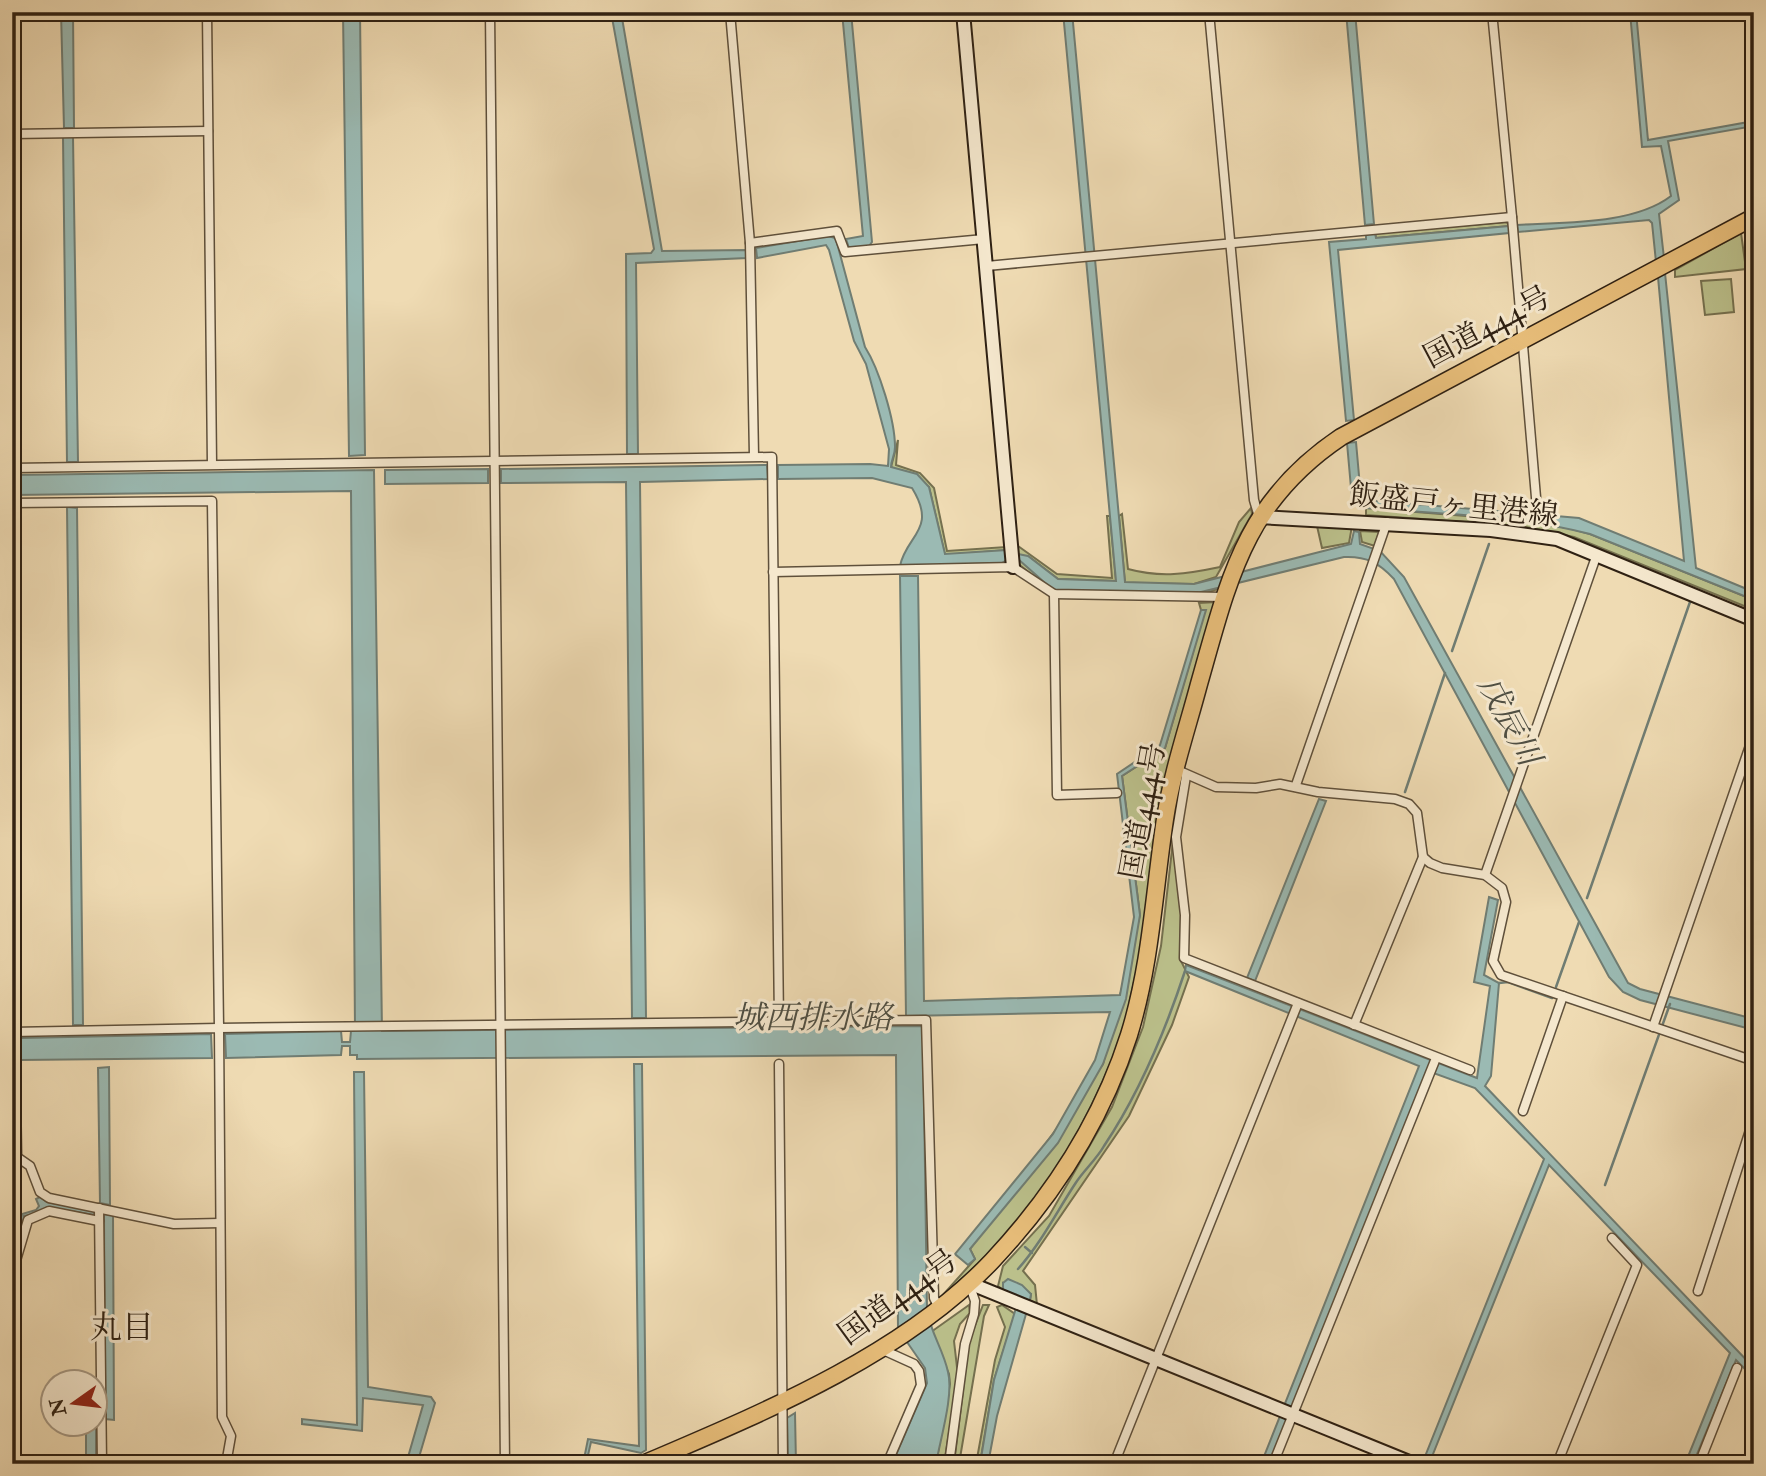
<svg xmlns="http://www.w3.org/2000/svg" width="1766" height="1476" font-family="'IM FELL Double Pica','Noto Serif JP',serif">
	<rect width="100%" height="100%" fill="#efdbb3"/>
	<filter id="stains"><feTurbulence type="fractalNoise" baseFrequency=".00286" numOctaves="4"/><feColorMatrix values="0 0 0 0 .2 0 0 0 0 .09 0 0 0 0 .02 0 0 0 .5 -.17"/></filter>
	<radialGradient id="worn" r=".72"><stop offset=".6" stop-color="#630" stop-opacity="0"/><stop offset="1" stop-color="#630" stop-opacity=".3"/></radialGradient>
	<g fill="#bbc08b" stroke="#75704f" stroke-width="2">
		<polygon points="1507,222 1509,226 1376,238 1375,233"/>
		<polygon points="1741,233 1746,269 1675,277 1675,270"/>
		<polygon points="1731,279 1734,312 1705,315 1701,281"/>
		<polygon points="898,440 896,465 920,473 934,488 947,551 1006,547 1010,565 899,568 1007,550 945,555 929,487 891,467"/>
		<path d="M1251,508l1,6 -36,63 -22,7 -69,-1 -6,-67 3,-2 6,55c33,9 59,5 92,-2l19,-45z"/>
		<polygon points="1366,508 1516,520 1568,528 1590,534 1754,600 1754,610 1574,537 1521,526 1366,515"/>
		<polygon points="1107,516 1110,516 1116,581 1058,579 1028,556 1053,590 1193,594 1219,586 1218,589 1194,597 1052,591 1016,562 1018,546 1057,574 1112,578"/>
		<polygon points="1317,526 1352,526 1349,543 1322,548"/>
		<polygon points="1360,531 1379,532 1375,546 1362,542"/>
		<path d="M1217,602l-94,430c-42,110 -90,188 -181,264l33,-37 -5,-10 133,-185 37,-149 -18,-139 43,-28 40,-138h-4l-2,-7z"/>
		<polygon points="1173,841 1181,912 1180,959 1189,977 1172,1025 1129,1116 1023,1271 1035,1285 1037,1305 1030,1300 1031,1294 1003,1283 1003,1290 998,1286 1003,1266 1049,1216 1112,1107 1143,1027 1161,946"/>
		<polygon points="969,1305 970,1313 960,1324 954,1341 958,1376 944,1464 936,1464 950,1384 949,1374 931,1332"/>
		<polygon points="983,1305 989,1305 984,1316 959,1464 954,1464 969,1341"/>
		<polygon points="1002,1305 1015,1314 994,1380 980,1464 976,1464 995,1360 1005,1327 997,1307"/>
	</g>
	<g fill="#9bbab3" stroke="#707d73" stroke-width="2">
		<polygon points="61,12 73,12 74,128 64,128"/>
		<polygon points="343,12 360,12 365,455 349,456"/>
		<polygon points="611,12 621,12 662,251 747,250 747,258 636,263 638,454 627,454 626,254 651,253 654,249"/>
		<polygon points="842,12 851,12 872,242 869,246 849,248 846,239 863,236"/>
		<path d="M1063,12h9l53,570 69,2 157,-40 3,-13 5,1 1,12 20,7 24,26 224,406 12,6 114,30v11l-114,-30 -17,-8 -14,-15 -215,-398c-15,-16 -27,-23 -50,-22l-151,37 -140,-4 -35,-31v-5l10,2 30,23 58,2z"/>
		<polygon points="1346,12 1355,12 1374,224 1365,225"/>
		<path d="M1630,12h6l12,128 106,-19v5l-86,15 11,59 -20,14 5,44 -8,4 -4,-39 -3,-3 -131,12 -1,-7c47,-3 116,0 154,-29l-10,-50 -19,1z"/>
		<polygon points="63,137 73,137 78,462 67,462"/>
		<polygon points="1509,226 1509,233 1338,250 1354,420 1346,421 1329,242 1366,239 1366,234 1375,233 1376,238"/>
		<path d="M828,236l7,2 2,5 28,104c14,22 30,73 30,100 0,8 -4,13 -4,20l26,7 12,13 16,67 62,-4 1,9 -6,4 -102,3c6,-31 38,-36 12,-78l-40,-10 -94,1v-14l92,-1 18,2 1,-17 -23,-85 -12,-23 -25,-91 -3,-5 -69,13 -1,-10z"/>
		<path d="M1665,273l31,295 58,24v8l-164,-66c-73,-19 -149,-20 -224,-26l1,-8 212,18 105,43 -26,-284z"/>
		<polygon points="1356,442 1361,498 1352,499 1347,443"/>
		<polygon points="767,465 768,479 640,482 646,1018 632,1018 626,482 501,483 501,469"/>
		<polygon points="488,469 488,483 385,484 385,470"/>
		<path d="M374,470l8,561 541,-5 4,284c4,24 16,39 21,62 6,23 -8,68 -12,92h-44l35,-81 -2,-15 -27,-39 -2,-274 -539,4v-4h-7v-9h-8l-1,9 -115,3 -1,-24 116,-3 1,11h8l1,-11 4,-1 -4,-539 -339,4v-20z"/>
		<polygon points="67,507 77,508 83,1025 73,1025"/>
		<polygon points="900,576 918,576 924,1001 1120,995 1134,917 1117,774 1160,745 1201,610 1206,610 1165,748 1122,776 1140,915 1126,999 1103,1064 1058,1143 970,1249 975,1259 968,1265 955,1254 1053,1134 1095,1060 1110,1012 906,1016"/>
		<polygon points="1319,799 1326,801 1255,981 1247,978"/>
		<polygon points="1489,897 1498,900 1484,975 1499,983 1491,1076 1485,1086 1754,1368 1754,1378 1736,1360 1693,1464 1685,1464 1730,1353 1549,1165 1429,1464 1422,1464 1544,1159 1475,1088 1428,1071 1270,1464 1261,1464 1419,1066 1185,971 1186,965 1477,1078 1490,986 1474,982"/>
		<polygon points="211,1034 212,1058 20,1060 21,1038"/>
		<polygon points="634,1064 642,1064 646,1450 641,1453 591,1442 586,1464 583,1464 588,1439 639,1446"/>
		<polygon points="109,1067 110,1205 100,1203 98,1068"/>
		<polygon points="354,1072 364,1072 368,1387 431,1397 435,1403 417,1464 406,1464 423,1405 363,1398 362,1431 302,1424 302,1419 357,1425"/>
		<polygon points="40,1197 47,1202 94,1211 95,1215 47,1207 38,1214 24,1216 20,1240 16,1238 22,1214 36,1210 39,1206 36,1199"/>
		<polygon points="104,1214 113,1215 114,1420 105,1419"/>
		<polygon points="1008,1279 1022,1285 1031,1294 1030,1300 997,1416 988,1464 980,1464 994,1380 1019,1298 1003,1290 1003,1283"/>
		<polygon points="95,1410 96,1410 96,1459 86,1458 86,1424 94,1424"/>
		<polygon points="795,1413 796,1464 788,1464 787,1418"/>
	</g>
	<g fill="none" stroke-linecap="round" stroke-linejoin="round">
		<g stroke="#707d73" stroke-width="2.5">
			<polyline points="1452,651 1489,544"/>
			<polyline points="1405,792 1445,673"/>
			<polyline points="1587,898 1690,602"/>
			<polyline points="1499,983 1508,982 1552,998"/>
			<polyline points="1556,987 1579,922"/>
			<polyline points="1605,1185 1670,1004"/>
			<polyline points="1025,1247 1032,1253"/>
			<path d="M1018,1269c23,-26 38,-56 57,-85 8,-13 21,-24 29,-38 36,-54 61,-114 81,-175"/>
		</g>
		<g stroke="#5f503b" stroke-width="11">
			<g id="street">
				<polyline points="207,12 212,464"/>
				<polyline points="490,12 505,1464"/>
				<polyline points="730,12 750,243 754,456"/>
				<polyline points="1209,12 1254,500 1259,517"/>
				<polyline points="1492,12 1512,217"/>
				<polyline points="12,134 208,131"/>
				<polyline points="750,243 837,231 845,252 984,239"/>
				<polyline points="987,266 1512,217 1537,509"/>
				<polyline points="12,468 772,457 779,1022"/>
				<polyline points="12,503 212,501 219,1028 926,1020 934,1298 939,1308"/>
				<polyline points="773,572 1013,567 1054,594 1224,597"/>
				<polyline points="1054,594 1057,795 1117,793"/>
				<polyline points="1175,769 1216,787 1256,788 1280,784 1318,792 1395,799 1409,804 1417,813 1423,857 1430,863 1442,868 1485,875 1502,888 1506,902 1493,961 1501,975 1754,1061"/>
				<polyline points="1186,776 1176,837 1185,915 1184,958 1470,1070"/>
				<polyline points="1296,785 1387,522"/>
				<polyline points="1485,875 1597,554"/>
				<polyline points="1354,1025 1423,857"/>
				<polyline points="1653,1027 1754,734"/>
				<polyline points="12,1032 219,1028 222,1417 231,1436 226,1464"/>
				<polyline points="15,1032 17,1157"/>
				<polyline points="779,1064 783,1464"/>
				<polyline points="1523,1111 1563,996"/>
				<polyline points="17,1157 30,1166 40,1192 49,1198 174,1224 220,1223"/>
				<polyline points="99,1208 102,1464"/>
				<polyline points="12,1274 28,1220 49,1211 99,1221"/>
				<polyline points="1698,1291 1754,1118"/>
				<polyline points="881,1349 914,1364 919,1371 921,1385 887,1464"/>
				<polyline points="949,1464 965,1344 974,1314 975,1301 969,1283"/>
				<polyline points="1114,1464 1298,1003"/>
				<polyline points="1273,1464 1436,1058"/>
				<polyline points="1557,1464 1637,1265 1612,1238"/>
				<polyline points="1699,1464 1737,1368"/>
			</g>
		</g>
		<g stroke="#2f2113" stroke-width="16">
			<g id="secondary">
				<polyline points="963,12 1013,567"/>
				<polyline points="1259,517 1491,530 1557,539 1754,620"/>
				<polyline points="969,1283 1414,1464"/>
			</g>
		</g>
		<g stroke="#2f2113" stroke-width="19">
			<path id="highway" d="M643,1464c119,-51 259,-108 349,-203 60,-64 110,-141 137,-226 22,-71 25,-143 36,-216 7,-46 22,-90 34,-135 30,-105 45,-182 142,-247l413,-220"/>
		</g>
		<use href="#street" stroke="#f5e8ce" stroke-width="8"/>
		<use href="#secondary" stroke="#f5e8ce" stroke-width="12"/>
		<use href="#highway" stroke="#e8be7a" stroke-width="16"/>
	</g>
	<g text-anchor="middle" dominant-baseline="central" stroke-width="6" stroke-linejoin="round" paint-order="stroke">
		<g font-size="30" fill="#2f2113" stroke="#f5e8ce">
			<text transform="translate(1487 327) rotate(-28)">国道444号</text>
			<text transform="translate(1454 505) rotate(6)">飯盛戸ヶ里港線</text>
			<text transform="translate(1143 811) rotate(-80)">国道444号</text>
			<text transform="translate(898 1297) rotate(-36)">国道444号</text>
		</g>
		<g font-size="32" font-style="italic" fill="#4f4f43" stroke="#f5e8ce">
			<text transform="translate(1509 721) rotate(62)">戊辰川</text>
			<text x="813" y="1018">城西排水路</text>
		</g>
		<g font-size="32" fill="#2f2113" stroke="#f5e8ce">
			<text x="122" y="1328">丸目</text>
		</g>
	</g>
	<rect width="1766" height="1476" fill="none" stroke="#efdbb3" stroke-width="42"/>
	<rect x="14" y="14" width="1738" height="1448" fill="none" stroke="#2f2113" stroke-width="3.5"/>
	<rect x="21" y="21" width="1724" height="1434" fill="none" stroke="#2f2113" stroke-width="2"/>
	<g transform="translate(74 1403) rotate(256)"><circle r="33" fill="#f5e8ce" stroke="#a69883" stroke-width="2"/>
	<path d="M0-5L12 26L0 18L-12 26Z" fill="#8f2418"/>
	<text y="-10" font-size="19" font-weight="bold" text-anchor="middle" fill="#2f2113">N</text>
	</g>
	<rect width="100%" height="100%" filter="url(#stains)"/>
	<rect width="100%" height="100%" fill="url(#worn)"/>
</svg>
